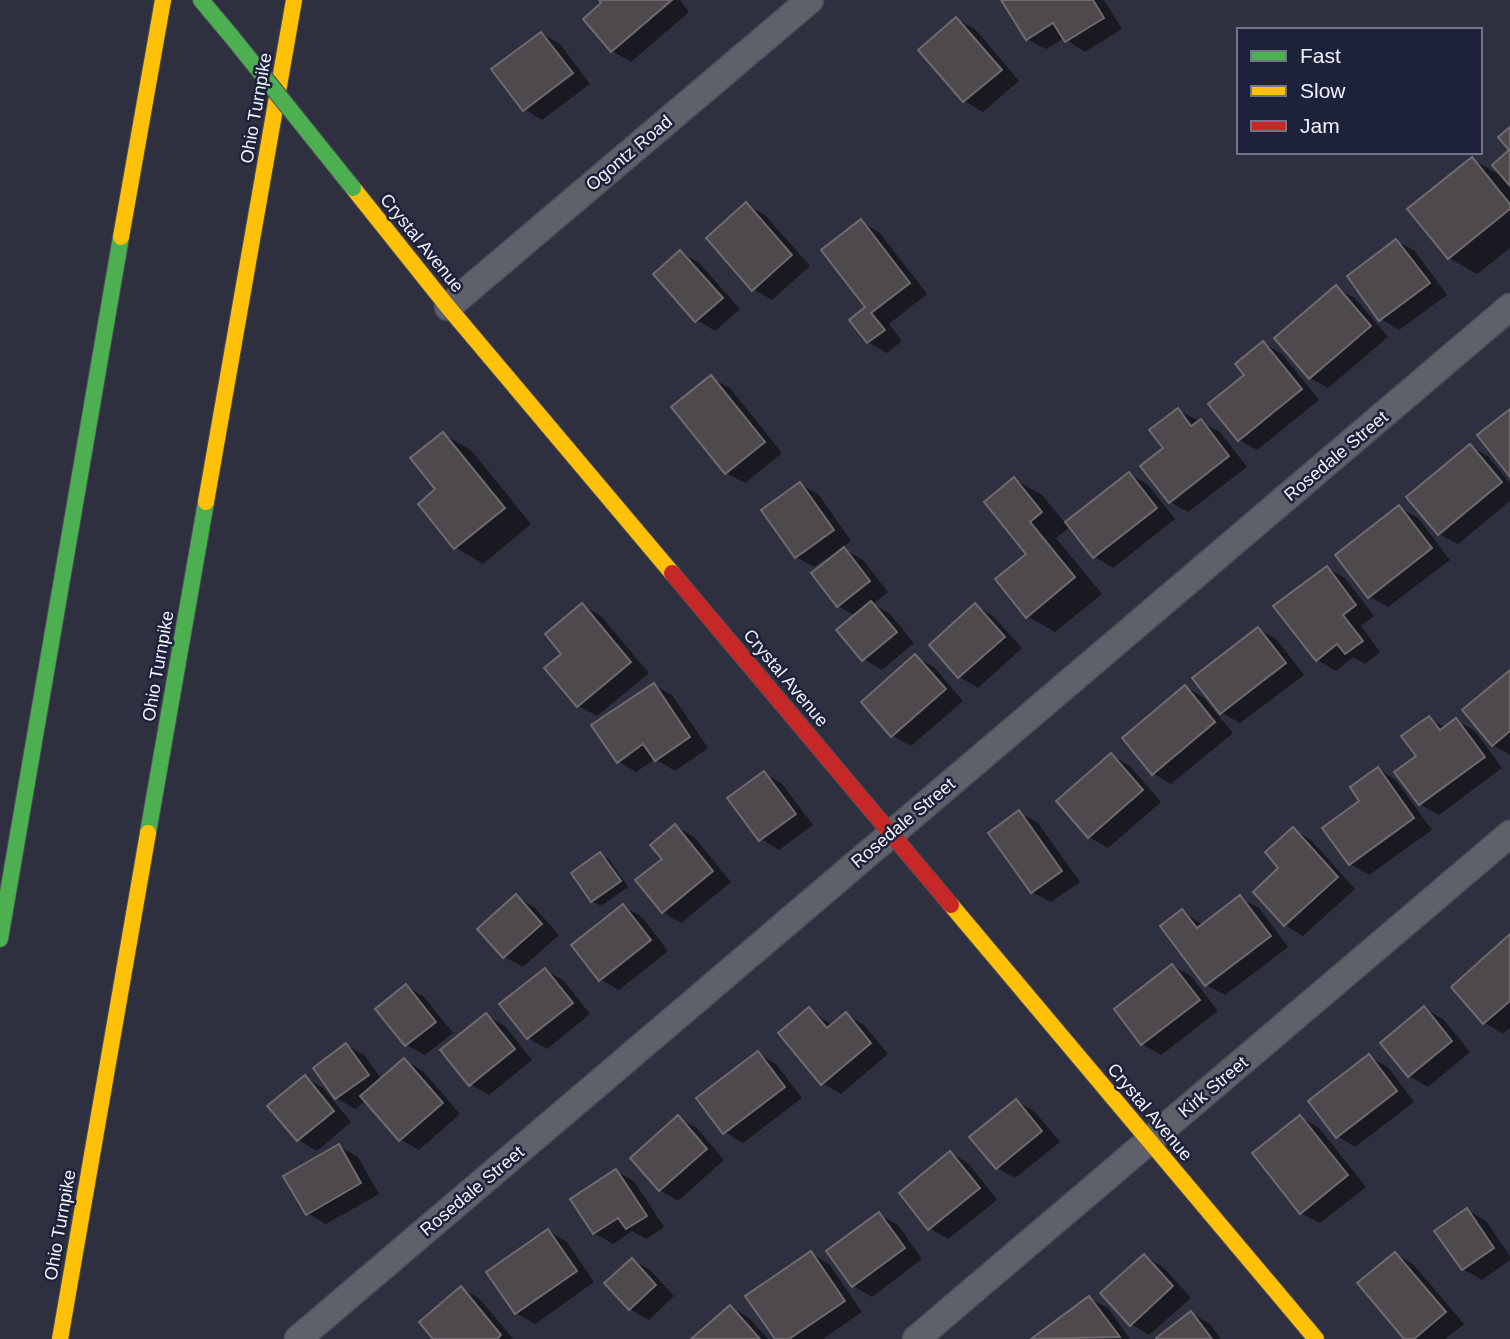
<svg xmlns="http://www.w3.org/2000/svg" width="1510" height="1339" font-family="Helvetica,sans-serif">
	<rect width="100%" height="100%" fill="#2e303f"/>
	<g fill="#0007">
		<polygon points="601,0 680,0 689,12 631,62 612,51 585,19 603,3"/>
		<polygon points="1003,0 1104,0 1122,29 1085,52 1064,38 1046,49 1027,39"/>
		<polygon points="956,19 975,29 1019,81 983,112 964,101 920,50"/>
		<polygon points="542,34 560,44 590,84 542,120 524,109"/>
		<polygon points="1510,151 1510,248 1477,274 1449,258 1410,209 1472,159 1505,178"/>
		<polygon points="746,204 765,215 810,266 772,300 753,289"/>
		<polygon points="861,222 879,232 927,294 889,324 902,341 887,353 868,342"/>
		<polygon points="1396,241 1415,251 1447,295 1399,330 1381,319"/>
		<polygon points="680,252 699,263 740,309 715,331 697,320"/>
		<polygon points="1336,288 1355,298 1388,337 1328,388 1310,378"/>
		<polygon points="1263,343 1282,354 1319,400 1257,450 1239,440 1246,375"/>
		<polygon points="711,378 730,388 782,453 745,483 726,473"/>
		<polygon points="1178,410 1220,432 1247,467 1188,512 1170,502 1165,448"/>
		<polygon points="443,434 471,450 531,524 483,564 455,547 438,490"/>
		<polygon points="1470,446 1489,457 1510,483 1510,501 1458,544 1439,534"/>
		<polygon points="1130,474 1148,485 1175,519 1113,568 1095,557 1071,526 1056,538 1102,594 1055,632 1027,616 1028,554 1014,479 1042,495 1066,524"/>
		<polygon points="800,484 819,495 851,541 842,548 863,560 888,592 873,604 890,614 914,643 882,670 864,659 856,616 838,606 829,557 814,567 796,557"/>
		<polygon points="1399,507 1418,518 1450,560 1388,607 1370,597"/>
		<polygon points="1327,568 1345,578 1374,616 1361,626 1380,652 1365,664 1353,657 1336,671 1317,660 1276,607"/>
		<polygon points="582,605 601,616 649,673 597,716 579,706 547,668 564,654"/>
		<polygon points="975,605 993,616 1022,648 978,688 960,677 931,645"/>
		<polygon points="1258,629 1277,640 1304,675 1240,723 1222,713"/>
		<polygon points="915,657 934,667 963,701 911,746 892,735"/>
		<polygon points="1510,672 1510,755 1493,745 1464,710"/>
		<polygon points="654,685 672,695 708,748 675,771 655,759 636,772 618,761"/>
		<polygon points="1186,687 1204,698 1233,733 1171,784 1153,773"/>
		<polygon points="1429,718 1446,728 1456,720 1475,731 1502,768 1439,815 1420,804 1418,757"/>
		<polygon points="1111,755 1130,766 1161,802 1108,848 1089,837"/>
		<polygon points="1378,769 1396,780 1432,830 1369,875 1350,864 1362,802"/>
		<polygon points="764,773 782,784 813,825 779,850 761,839"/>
		<polygon points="1019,812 1038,823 1080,882 1051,902 1032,892"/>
		<polygon points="676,826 694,837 731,882 681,923 663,912"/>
		<polygon points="1293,829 1311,840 1355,889 1303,936 1285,925 1281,868"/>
		<polygon points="600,854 609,859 628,887 601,906 592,901"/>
		<polygon points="516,896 534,907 559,935 523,967 505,957"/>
		<polygon points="1240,898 1259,908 1288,947 1225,995 1206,985 1182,911 1203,925"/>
		<polygon points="623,906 642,917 668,951 619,990 600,979"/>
		<polygon points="1510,936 1510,1028 1503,1034 1485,1023 1453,987"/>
		<polygon points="1173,966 1191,976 1218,1011 1161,1055 1142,1044 1116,1010"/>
		<polygon points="545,970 564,981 590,1014 547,1049 528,1038"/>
		<polygon points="406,986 424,997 453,1033 425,1055 406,1045"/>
		<polygon points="1424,1008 1443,1019 1470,1052 1428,1087 1409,1076 1382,1043"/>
		<polygon points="809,1009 833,1026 846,1015 864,1025 888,1054 841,1094 822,1083"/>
		<polygon points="486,1015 505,1026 532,1060 489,1095 470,1084"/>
		<polygon points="347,1045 365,1056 382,1080 404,1060 423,1071 460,1114 419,1150 400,1139 367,1100 355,1109 336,1098"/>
		<polygon points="758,1053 776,1064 802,1098 743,1143 725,1132"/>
		<polygon points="1369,1057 1388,1067 1414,1102 1355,1147 1337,1136"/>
		<polygon points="305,1077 323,1088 351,1122 317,1151 298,1140"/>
		<polygon points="1017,1101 1035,1112 1060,1142 1015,1178 997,1168"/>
		<polygon points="1300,1117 1319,1128 1366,1187 1320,1223 1301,1213"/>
		<polygon points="678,1118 697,1128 724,1160 678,1201 660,1190"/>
		<polygon points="339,1146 358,1157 379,1194 326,1224 307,1213"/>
		<polygon points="951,1153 969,1164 997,1200 948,1239 929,1228"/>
		<polygon points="616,1171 634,1181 664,1227 646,1239 632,1231 613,1244 594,1233"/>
		<polygon points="1467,1210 1486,1221 1510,1256 1510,1260 1482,1280 1463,1269"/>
		<polygon points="879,1214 898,1225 922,1259 872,1297 853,1286"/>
		<polygon points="548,1231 567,1242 594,1282 535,1324 516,1313"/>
		<polygon points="811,1253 829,1264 862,1312 823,1339 777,1339"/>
		<polygon points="1396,1254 1414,1265 1464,1324 1445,1339 1406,1339"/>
		<polygon points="1144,1256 1163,1267 1191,1298 1149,1335 1131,1324"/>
		<polygon points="632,1260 650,1270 674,1296 649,1320 630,1309 607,1283"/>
		<polygon points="461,1288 480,1299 513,1339 435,1339"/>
		<polygon points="1089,1298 1108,1308 1130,1339 1034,1339"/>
		<polygon points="731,1307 749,1318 768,1339 694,1339"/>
		<polygon points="1191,1313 1210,1324 1221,1339 1158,1339"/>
	</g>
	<g fill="#4e494c" stroke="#6f6a6e" stroke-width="2">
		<polygon points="599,0 672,0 611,52 583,19 601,3"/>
		<polygon points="1001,0 1093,0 1104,18 1065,42 1053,23 1026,40"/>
		<polygon points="956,17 1002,70 963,102 918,50"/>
		<polygon points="541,32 573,73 523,111 491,69"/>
		<polygon points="1510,127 1510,186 1492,165 1509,150 1498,137"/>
		<polygon points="1472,157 1510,204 1510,209 1448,259 1407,209"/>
		<polygon points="746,202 792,255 752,291 706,238"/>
		<polygon points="861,219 910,283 871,313 885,330 867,343 849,320 865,307 821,250"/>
		<polygon points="1396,239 1430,283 1379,321 1347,276"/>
		<polygon points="680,250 723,298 695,322 653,274"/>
		<polygon points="1336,285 1371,326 1309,379 1274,338"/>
		<polygon points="1263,341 1302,389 1238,441 1208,404 1244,375 1235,364"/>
		<polygon points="711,375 765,442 725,474 671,407"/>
		<polygon points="1178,408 1191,426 1201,419 1229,456 1169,503 1140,466 1163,448 1149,430"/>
		<polygon points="1510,409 1510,477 1477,435"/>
		<polygon points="443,432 505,508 454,549 418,504 435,489 410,458"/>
		<polygon points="1470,444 1502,482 1438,535 1406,497"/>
		<polygon points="1129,472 1157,508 1093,558 1065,522"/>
		<polygon points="1014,477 1042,512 1030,522 1075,577 1026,618 995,579 1026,554 984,502"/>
		<polygon points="800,482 834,530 795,558 761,510"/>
		<polygon points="1399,505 1432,548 1368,598 1335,555"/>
		<polygon points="844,547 870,581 837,607 811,573"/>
		<polygon points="1327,566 1356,605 1343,615 1363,641 1345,654 1337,644 1316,661 1273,606"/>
		<polygon points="871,601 897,632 862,661 836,630"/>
		<polygon points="582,603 631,662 577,707 544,668 561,654 545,634"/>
		<polygon points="975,603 1005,637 958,678 929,645"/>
		<polygon points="1258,627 1286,663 1220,714 1192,678"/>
		<polygon points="915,654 946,689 891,737 861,702"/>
		<polygon points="1510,670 1510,731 1492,746 1462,710"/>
		<polygon points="654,683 690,737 655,761 643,744 617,763 591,725"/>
		<polygon points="1185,685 1215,722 1152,775 1122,738"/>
		<polygon points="1429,716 1440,730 1456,718 1485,757 1419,805 1394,772 1416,756 1401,736"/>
		<polygon points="1111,753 1143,790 1088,838 1056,801"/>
		<polygon points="1378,767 1414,818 1349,865 1322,828 1359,801 1350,787"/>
		<polygon points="764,771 796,814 759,841 727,798"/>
		<polygon points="1019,810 1062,871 1031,893 988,833"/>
		<polygon points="675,824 713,871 662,913 635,880 662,859 650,845"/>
		<polygon points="1293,827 1338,877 1284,926 1253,892 1278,868 1265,852"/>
		<polygon points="600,852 621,881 591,902 571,873"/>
		<polygon points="516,894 542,924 503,958 477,929"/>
		<polygon points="1240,895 1271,936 1205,986 1160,926 1182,909 1197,928"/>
		<polygon points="623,904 651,940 599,981 571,945"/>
		<polygon points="1510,934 1510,1001 1483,1024 1451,987"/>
		<polygon points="1172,964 1200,1000 1141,1045 1114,1009"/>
		<polygon points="545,968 573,1003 527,1039 499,1004"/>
		<polygon points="406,984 436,1022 405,1046 375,1009"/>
		<polygon points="1424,1006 1452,1041 1408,1077 1380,1043"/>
		<polygon points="809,1007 827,1028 846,1012 871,1043 821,1085 778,1033"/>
		<polygon points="486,1013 515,1049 469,1086 440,1050"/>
		<polygon points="346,1043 369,1075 335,1099 313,1068"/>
		<polygon points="758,1051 785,1087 723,1134 696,1098"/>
		<polygon points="1369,1054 1397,1091 1336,1138 1308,1101"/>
		<polygon points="404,1058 443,1103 399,1141 360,1096"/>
		<polygon points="305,1075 334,1111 297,1141 267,1106"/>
		<polygon points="1016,1099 1042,1131 996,1169 969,1137"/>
		<polygon points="678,1115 707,1149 659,1191 630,1158"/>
		<polygon points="1300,1115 1348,1175 1300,1214 1252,1153"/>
		<polygon points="339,1144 361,1183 306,1215 283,1176"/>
		<polygon points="950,1151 980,1188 928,1230 899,1193"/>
		<polygon points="616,1169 647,1216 626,1229 618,1218 593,1234 570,1199"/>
		<polygon points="1467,1208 1494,1248 1462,1270 1434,1231"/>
		<polygon points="879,1212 905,1248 852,1287 826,1251"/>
		<polygon points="548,1229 577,1271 515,1314 486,1272"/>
		<polygon points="811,1251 845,1301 789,1339 775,1339 745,1296"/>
		<polygon points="1395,1252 1446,1312 1414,1339 1404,1339 1357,1283"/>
		<polygon points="1144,1254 1173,1286 1130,1326 1100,1293"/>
		<polygon points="632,1258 656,1285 629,1310 604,1283"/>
		<polygon points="461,1286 501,1335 497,1339 433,1339 419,1322"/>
		<polygon points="1089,1296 1120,1337 1031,1339"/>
		<polygon points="730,1305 760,1339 691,1339"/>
		<polygon points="1191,1311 1212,1339 1156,1339 1156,1338"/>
	</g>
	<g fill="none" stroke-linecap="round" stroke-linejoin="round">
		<g stroke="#4b4d59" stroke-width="29">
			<g id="street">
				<polyline points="448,307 810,0"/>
				<polyline points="298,1339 1510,307"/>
				<polyline points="916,1339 1510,834"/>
			</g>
		</g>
		<g stroke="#4b4d59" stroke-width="18">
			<g id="fast">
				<polyline points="201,0 232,37"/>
				<polyline points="148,833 206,502"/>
				<polyline points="0,939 121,237"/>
			</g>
		</g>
		<g stroke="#4b4d59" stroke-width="18">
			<g id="slow">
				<polyline points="353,188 448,307 672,573"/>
				<polyline points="121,237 163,0"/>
				<polyline points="206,502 294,0"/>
				<polyline points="951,905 1316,1339"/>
				<polyline points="60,1339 148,833"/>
			</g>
		</g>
		<g stroke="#4b4d59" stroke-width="18">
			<polyline id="jam" points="672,573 951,905"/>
		</g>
		<use href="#street" stroke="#5e606a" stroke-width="26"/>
		<use href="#fast" stroke="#4caf50" stroke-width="16"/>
		<use href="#slow" stroke="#ffc107" stroke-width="16"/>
		<use href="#jam" stroke="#c62828" stroke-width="16"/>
		<g stroke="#4b4d59" stroke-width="18" stroke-linecap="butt">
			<polyline id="fast-bridge" points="232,37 353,188"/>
		</g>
		<use href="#fast-bridge" stroke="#4caf50" stroke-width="16"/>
	</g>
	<g text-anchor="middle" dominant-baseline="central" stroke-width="5" stroke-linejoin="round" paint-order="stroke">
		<g font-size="18" fill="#f0f2fc" stroke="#1e213a">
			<text transform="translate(256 108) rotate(-80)">Ohio Turnpike</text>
			<text transform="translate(629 153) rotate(-40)">Ogontz Road</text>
			<text transform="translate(422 243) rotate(51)">Crystal Avenue</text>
			<text transform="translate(1336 456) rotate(-40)">Rosedale Street</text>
			<text transform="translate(158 666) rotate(-80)">Ohio Turnpike</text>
			<text transform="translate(786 678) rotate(50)">Crystal Avenue</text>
			<text transform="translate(903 823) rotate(-40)">Rosedale Street</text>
			<text transform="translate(1213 1087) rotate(-40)">Kirk Street</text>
			<text transform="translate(1150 1112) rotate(50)">Crystal Avenue</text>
			<text transform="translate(472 1191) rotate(-40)">Rosedale Street</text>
			<text transform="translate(60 1225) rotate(-80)">Ohio Turnpike</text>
		</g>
	</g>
	<rect x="1237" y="28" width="245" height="126" fill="#1e213a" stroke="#727588" stroke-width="2"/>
	<rect x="1251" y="51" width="35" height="10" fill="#4caf50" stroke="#727588" stroke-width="2"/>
	<text x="1300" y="63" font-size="21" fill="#f0f2fc">Fast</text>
	<rect x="1251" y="86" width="35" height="10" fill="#ffc107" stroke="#727588" stroke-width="2"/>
	<text x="1300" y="98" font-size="21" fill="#f0f2fc">Slow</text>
	<rect x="1251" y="121" width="35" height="10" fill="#c62828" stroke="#727588" stroke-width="2"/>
	<text x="1300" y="133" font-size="21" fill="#f0f2fc">Jam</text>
</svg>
